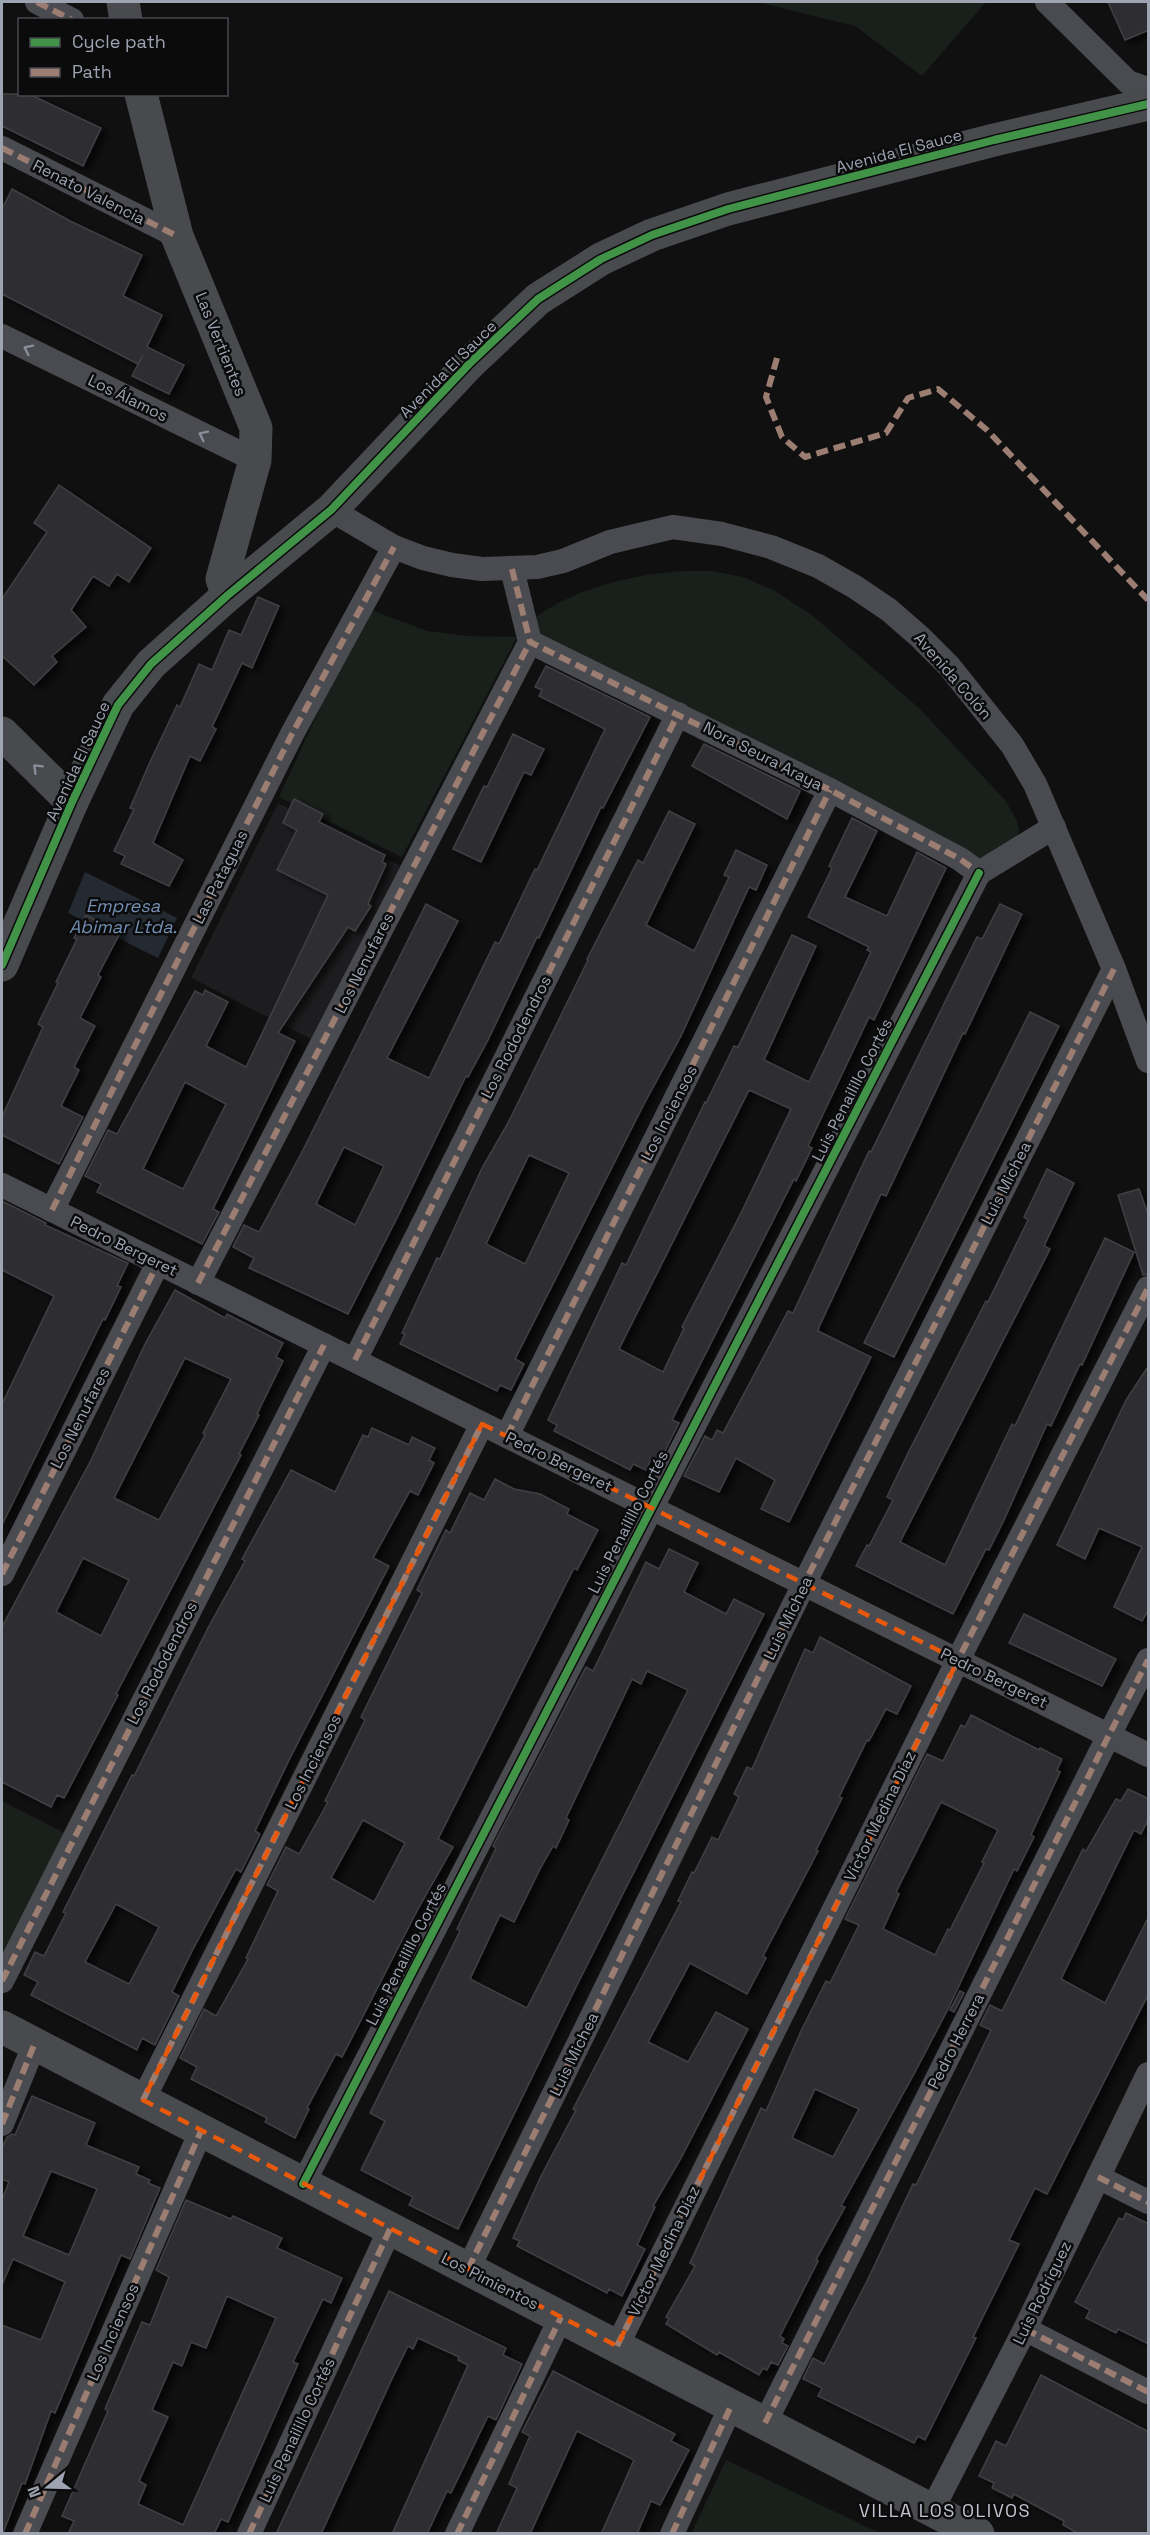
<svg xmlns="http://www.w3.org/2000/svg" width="1150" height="2535" font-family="'Space Grotesk',sans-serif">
	<defs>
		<filter id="shadow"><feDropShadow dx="6" dy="4" stdDeviation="3" flood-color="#0009"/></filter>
	</defs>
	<rect width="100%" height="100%" fill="#101010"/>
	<polygon fill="#1d1d1f" points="278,803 400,866 313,1040 191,978"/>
	<g fill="#191f1a">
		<polygon points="757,2 986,2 922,76 855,26"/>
		<path d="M682,571h31l30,6 32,14 38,25 106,92 86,92 12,21 2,10 -4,12 -34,16 -13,-3 -424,-215 -11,-22c41,-31 98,-44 149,-48z"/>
		<polygon points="366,608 427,631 468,636 517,637 402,857 279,797"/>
		<polygon points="2,1801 65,1833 2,1961"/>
		<polygon points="726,2460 865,2526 880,2533 696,2533 692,2532"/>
	</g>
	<polygon fill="#232a32" points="85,872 177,918 158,958 68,913"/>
	<g fill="#2e2e30" stroke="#3f4044" stroke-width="1.5" fill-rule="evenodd" filter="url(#shadow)">
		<polygon points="1108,2 1149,2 1149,30 1125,40"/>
		<polygon points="2,94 29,94 101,128 83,166 2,126"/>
		<polygon points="12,189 70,221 142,255 123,296 162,315 147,347 184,365 169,394 132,376 143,355 138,364 2,294 2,209"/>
		<polygon points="59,485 151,548 129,582 117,574 109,586 93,576 71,610 86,627 52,656 57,662 34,685 2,656 2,599 47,532 34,523"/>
		<polygon points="258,597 279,606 252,668 242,663 212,727 216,729 200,761 190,756 153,843 183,860 169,886 121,864 125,856 114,851 134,809 130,808 149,764 177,705 180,707 199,664 212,670 229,630 241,635"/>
		<path d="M546,666l104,51 -47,91 -2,-1 -62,131 -2,-1 -49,103 -20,37 -2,-1 -68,140 -50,98 -99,-46 5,-10 -21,-11 11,-22 15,7 44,-82 123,-246 32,17 -71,137 42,20 66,-136 4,2 36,-75 2,1 68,-141 -66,-33 3,-6 -7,-3zM344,1147l40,19 -29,59 -39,-21z"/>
		<polygon points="513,734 544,749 531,775 524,772 481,862 453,849 484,786 487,787"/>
		<polygon points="704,744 800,791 787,819 692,766"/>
		<path d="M294,799l29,15 -4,8 66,33 -3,7 4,2 -18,40 3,2 -16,25 -7,-4 -70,106 17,8 -82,168 6,3 -17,32 -105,-52 4,-8 -16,-8 23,-46 9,4 78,-143 8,4 2,-5 23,12 -22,44 40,21 82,-172 -51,-25 20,-40 -14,-7zM185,1082l41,22 -43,85 -40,-20z"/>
		<path d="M669,811l26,13 -49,101 48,26 35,-74 -5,-2 12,-25 31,15 -11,25 -7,-3 -68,149 -37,68 -129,255 9,5 -13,26 -11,-5 -3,6 -97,-47 5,-10 -3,-1 35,-75 3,1 42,-91 26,-45 80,-163 -1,-1 51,-99 5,3zM529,1155l40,18 -44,91 -39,-20z"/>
		<path d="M852,818l25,13 -32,66 42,19 30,-64 29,16 -72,152 -5,-3 -25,53 -36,76 4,2 -16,33 -2,-2 -122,241 7,3 -20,40 -8,-4 -5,11 -13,-6 -3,6 -76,-39 3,-6 -9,-5 74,-157 4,2 79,-163 1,1 28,-57 4,1 54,-112 24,11 -52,114 45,22 62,-130 -4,-2 2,-3 -61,-30 24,-49 -3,-2zM749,1090l42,19 -50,104 -59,114 2,1 -21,44 -44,-23z"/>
		<polygon points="1000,904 1022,914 965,1034 963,1033 886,1196 881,1194 819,1327 818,1331 871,1357 789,1522 761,1509 775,1480 736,1458 719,1492 684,1476 705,1436 712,1440 717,1430 723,1433 788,1311 793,1313 869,1151 871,1152 977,937 982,939"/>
		<polygon points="86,915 120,933 98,975 101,977 80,1018 95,1026 74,1067 79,1070 61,1106 83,1117 59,1164 57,1163 2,1135 2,1117 43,1027 38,1024 58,983 56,982 77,939 74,938"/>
		<polygon points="1030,1012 1059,1026 894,1357 864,1343"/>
		<polygon points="1047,1169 1074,1183 1044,1246 1050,1249 900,1542 945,1565 1012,1424 1015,1426 1105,1238 1134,1252 1082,1365 1080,1364 1051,1426 1047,1424 1004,1520 989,1550 986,1549 953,1614 856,1566 867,1545 869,1546 893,1500 887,1497 908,1453 986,1301 988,1302 1028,1220 1024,1217"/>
		<polygon points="1139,1189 1149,1217 1149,1274 1143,1275 1118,1195"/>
		<polygon points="2,1201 46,1223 45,1225 128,1263 117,1286 121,1287 105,1320 103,1319 2,1525 2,1404 54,1296 2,1270"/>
		<path d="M175,1290l50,28 2,-4 56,29 -7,14 7,4 -26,53 2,1 -20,39 2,1 -125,239 2,1 -33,63 -21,40 -7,-3 -6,12 -49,-25v-155l89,-167 54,-116zM185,1358l46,21 -28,54 2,2 -46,85 -45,-22zM83,1558l46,22 -28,56 -45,-24z"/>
		<polygon points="1149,1365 1149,1609 1142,1621 1114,1607 1142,1547 1099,1528 1085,1559 1057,1545 1126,1400"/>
		<path d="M372,1428l37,17 3,-8 23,11 -6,12 5,3 -16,32 -8,-4 -37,67 16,8 -100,194 -34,71 5,3 -19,38 -5,-3 -44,82 -20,41 7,4 -24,49 -13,-7 -5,12 -106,-55 7,-13 -14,-7 11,-23 9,4 22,-43 -3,-1 69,-137 2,1 75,-150 36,-65 -3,-2 49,-89 44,22 28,-57 5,2zM116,1904l43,23 -30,57 -44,-22z"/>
		<path d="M495,1479l19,10 26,5 29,15 -2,5 31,16 -21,40 -3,-2 -136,271 15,8 -35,62 -76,148 -6,-3 -29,54 2,1 -14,29 -30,-16 2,-4 -76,-39 6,-12 -17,-9 24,-49 12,7 32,-57 -2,-1 32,-67 -11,-6 19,-38 13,7 29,-52 -3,-1 40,-81 -4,-3 61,-124 -5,-3 29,-60 4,3 20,-40 14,7zM363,1820l42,23 -31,59 -43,-24z"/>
		<path d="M669,1549l29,14 -14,29 42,22 8,-15 30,15 -189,375 -117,240 -49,-24 4,-8 -52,-27 24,-49 -15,-8 90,-182 -3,-2 39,-81 -3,-2 93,-179 7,4 53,-109 13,7zM647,1671l41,19 -161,318 -57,-29 30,-64 14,7 26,-53 13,-23 3,2 13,-28 -3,-2 66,-139 9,5z"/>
		<polygon points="1024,1614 1116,1659 1102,1686 1009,1643"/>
		<polygon points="820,1637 911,1686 897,1714 886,1709 869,1741 867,1740 839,1797 842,1798 816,1850 818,1851 763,1956 766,1958 747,1994 690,1963 648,2042 688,2062 716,2012 748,2029 680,2160 653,2206 655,2207 637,2245 645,2249 622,2296 609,2289 607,2293 517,2246 520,2241 513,2238 541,2176 576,2110 573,2109 681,1902 678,1901 692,1872 694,1873 712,1837 718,1840 739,1797 734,1794 747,1767 752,1769 805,1649 813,1653"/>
		<path d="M971,1715l68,35 1,-2 22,11 -5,11 3,2 -29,63 3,2 -17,34 -3,-2 -66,140 -34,65 -73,132 4,1 -29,53 2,1 -38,75 4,3 -2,4 6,3 -10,19 -7,-3 -4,8 -4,-2 -4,7 -40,-23 -2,3 -51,-31 3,-5 -3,-2 29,-51 -5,-3 71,-155 5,3 35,-80 25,-50 4,2 29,-58 -14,-6 82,-165 16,7 18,-36 4,2zM941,1802l57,28 -16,32 2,1 -34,67 -2,-1 -13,26 -52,-26 16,-35 -3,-2zM815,2089l44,20 -26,48 -41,-19z"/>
		<polygon points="1128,1789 1149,1799 1149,1818 1141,1834 1134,1830 1061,1979 1105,2003 1149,1916 1149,1993 1047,2194 1035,2188 1009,2240 1019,2244 973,2337 976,2338 925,2440 918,2436 914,2443 818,2396 822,2388 803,2379 813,2358 824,2364 867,2281 913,2184 916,2185 991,2030 980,2025 990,2005 1002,2011 1083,1849 1086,1851 1116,1799 1121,1801"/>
		<polygon points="960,1991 964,1993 954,2012 950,2010"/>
		<path d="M32,2096l63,27 -9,22 53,22 -3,7 14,6 -2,3 12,5 -30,71 -9,-4 -66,158 -4,-2 -26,73 -3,-1 -19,50h-1v-208l39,15 24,-58 -52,-23 -11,26v-85l7,-18 -7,-3v-31l5,-11 5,-3 3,1zM51,2171l46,18 -28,66 -46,-19z"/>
		<path d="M186,2200l45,19 2,-3 49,22 -5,10 65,30 -11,25 -8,-4 -30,63 5,2 -70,158 -7,-3 -7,15h-146l6,-13 -12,-5 46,-105 -3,-2 37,-87 8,3 19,-48 -13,-7zM227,2296l49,22 -93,207 -45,-21 8,-19 -7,-4 29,-64 -16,-7 21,-48 9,4 9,-24 15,6z"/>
		<polygon points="1126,2213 1149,2224 1149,2344 1118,2329 1116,2333 1086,2318 1090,2310 1075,2302 1119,2218 1123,2220"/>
		<polygon points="389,2291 506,2348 503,2355 522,2364 496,2420 488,2416 451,2493 447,2491 427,2534 392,2534 468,2365 458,2360 459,2357 418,2338 413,2349 408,2346 390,2383 321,2534 276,2534"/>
		<polygon points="553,2371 675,2434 671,2441 689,2450 660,2505 651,2501 637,2534 601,2534 634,2460 577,2431 530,2534 496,2534 517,2488 509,2484 530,2436 522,2432"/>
		<polygon points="1041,2375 1149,2432 1149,2534 1079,2534 1063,2525 1064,2521 1014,2494 1012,2498 992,2488 994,2483 979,2476 996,2441 1006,2446"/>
	</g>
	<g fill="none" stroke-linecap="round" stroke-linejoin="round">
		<g stroke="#4a4b50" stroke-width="24">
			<polyline points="37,2 72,20"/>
			<polyline points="1047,2 1128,82 1148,89"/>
			<polyline points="2,148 177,236"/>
			<polyline points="2,336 255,460"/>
			<polyline points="331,510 394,547 423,558 452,565 482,569 537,567 563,561 610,542 673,527 722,534 771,547 818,566 855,587 889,610 920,637 949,666 1012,745 1035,784 1114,969 1148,1061"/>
			<polyline points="512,569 530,642 830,790 960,859 979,873"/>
			<polyline points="979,873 1054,827"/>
			<polyline points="2,1185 1148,1755"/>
			<polyline points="52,1210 292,734 394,547"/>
			<polyline points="198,1283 530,642"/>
			<polyline points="355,1360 678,714"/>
			<polyline points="507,1436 830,790"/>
			<polyline points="2,1574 158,1263"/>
			<polyline points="2,1981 324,1345"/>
			<polyline points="143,2100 482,1424"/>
			<polyline points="2,2124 34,2045"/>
			<polyline points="1098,2177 1148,2202"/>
			<polyline points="303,2184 979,873"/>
			<polyline points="468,2269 804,1584 1114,969"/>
			<polyline points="1025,2329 1148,2392"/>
			<polyline points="617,2346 958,1660 1148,1288"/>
			<polyline points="765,2423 1109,1735 1148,1660"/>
			<polyline points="932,2510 1025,2329 1148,2074"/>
			<polyline points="25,2534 201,2131"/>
			<polyline points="249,2534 390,2229"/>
			<polyline points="457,2534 561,2317"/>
			<polyline points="672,2534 731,2406"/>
		</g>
		<g stroke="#484a4e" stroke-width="33">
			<polyline points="123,2 126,20"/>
			<polyline points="141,94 177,236 256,428 255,460 222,579 228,595"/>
			<polyline points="2,733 72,802"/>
			<polyline points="2,965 72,802 118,705 151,664 228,595 331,510 471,362 538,299 601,259 652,235 728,209 994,140 1148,104"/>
			<polyline points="2,2027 978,2534"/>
		</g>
		<g stroke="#9b7d72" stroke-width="6" stroke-dasharray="12 6" stroke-linecap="butt">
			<polyline points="37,2 72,20"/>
			<polyline points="2,148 177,236"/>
			<polyline points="777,358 766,397 782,437 805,457 886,433 908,398 938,389 987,430 1148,600"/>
			<polyline points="512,569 530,642 830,790 960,859 979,873 977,877"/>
			<polyline points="52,1210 292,734 394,547"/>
			<polyline points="198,1283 530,642"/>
			<polyline points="355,1360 678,714"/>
			<polyline points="507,1436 830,790"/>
			<polyline points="2,1574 158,1263"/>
			<polyline points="2,1981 324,1345"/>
			<polyline points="143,2100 482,1424"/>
			<polyline points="2,2124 34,2045"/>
			<polyline points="1098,2177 1148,2202"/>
			<polyline points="468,2269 804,1584 1114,969"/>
			<polyline points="1025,2329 1148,2392"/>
			<polyline points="617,2346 958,1660 1148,1288"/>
			<polyline points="765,2423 1109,1735 1148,1660"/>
			<polyline points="25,2534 201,2131"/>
			<polyline points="249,2534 390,2229"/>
			<polyline points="457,2534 561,2317"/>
			<polyline points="672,2534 731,2406"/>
		</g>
		<g stroke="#0b0b0c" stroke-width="11">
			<g id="cycleway">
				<polyline points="2,965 72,802 118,705 151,664 228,595 331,510 471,362 538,299 601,259 652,235 728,209 994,140 1148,104"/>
				<polyline points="303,2184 979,873"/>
			</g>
		</g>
		<use href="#cycleway" stroke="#419447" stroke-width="8"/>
	</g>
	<defs><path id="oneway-chevron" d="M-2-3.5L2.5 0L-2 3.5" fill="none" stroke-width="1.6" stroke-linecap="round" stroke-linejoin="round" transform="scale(1.5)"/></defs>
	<g stroke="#8a8e9a">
		<use href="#oneway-chevron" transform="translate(28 349) rotate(-154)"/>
		<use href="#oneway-chevron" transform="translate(203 435) rotate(-154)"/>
	</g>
	<use stroke="#898e9a" href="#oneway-chevron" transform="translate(37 768) rotate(-135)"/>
	<path fill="none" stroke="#e8590c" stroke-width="4.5" stroke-dasharray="12 8" stroke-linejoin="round" d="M482,1424l476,236 -341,686 -474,-246z"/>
	<g text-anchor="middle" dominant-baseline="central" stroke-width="5" stroke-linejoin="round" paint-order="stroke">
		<g font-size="16" fill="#9fa4b3" stroke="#0b0b0c">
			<text transform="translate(899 151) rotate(-15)">Avenida El Sauce</text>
			<text transform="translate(89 192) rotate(27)">Renato Valencia</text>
			<text transform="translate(221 344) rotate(68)">Las Vertientes</text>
			<text transform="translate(448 369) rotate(-45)">Avenida El Sauce</text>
			<text transform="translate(128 398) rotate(26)">Los Álamos</text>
			<text transform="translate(953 676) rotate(49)">Avenida Colón</text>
			<text transform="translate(763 756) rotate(27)">Nora Seura Araya</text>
			<text transform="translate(78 761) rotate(-65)">Avenida El Sauce</text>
			<text transform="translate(220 877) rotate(-63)">Las Pataguas</text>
			<text transform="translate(364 963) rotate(-63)">Los Nenufares</text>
			<text transform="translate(516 1037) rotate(-63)">Los Rododendros</text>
			<text transform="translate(852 1090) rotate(-63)">Luis Penailillo Cortés</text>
			<text transform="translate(669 1113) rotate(-63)">Los Inciensos</text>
			<text transform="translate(1006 1183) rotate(-63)">Luis Michea</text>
			<text transform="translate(124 1246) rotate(26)">Pedro Bergeret</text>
			<text transform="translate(80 1418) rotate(-63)">Los Nenufares</text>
			<text transform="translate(559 1462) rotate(26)">Pedro Bergeret</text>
			<text transform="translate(628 1522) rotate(-63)">Luis Penailillo Cortés</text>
			<text transform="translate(788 1618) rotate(-64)">Luis Michea</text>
			<text transform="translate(162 1663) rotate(-63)">Los Rododendros</text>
			<text transform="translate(994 1678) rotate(26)">Pedro Bergeret</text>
			<text transform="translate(313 1762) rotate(-63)">Los Inciensos</text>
			<text transform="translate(880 1816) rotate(-64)">Víctor Medina Díaz</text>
			<text transform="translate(406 1954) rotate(-63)">Luis Penailillo Cortés</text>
			<text transform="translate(956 2041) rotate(-63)">Pedro Herrera</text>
			<text transform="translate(574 2054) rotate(-64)">Luis Michea</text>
			<text transform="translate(664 2251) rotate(-64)">Víctor Medina Díaz</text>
			<text transform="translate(490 2281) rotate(27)">Los Pimientos</text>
			<text transform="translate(1042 2293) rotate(-64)">Luis Rodríguez</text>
			<text transform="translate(113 2332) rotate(-66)">Los Inciensos</text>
			<text transform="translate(297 2430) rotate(-65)">Luis Penailillo Cortés</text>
		</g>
		<g font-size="18" font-style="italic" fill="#728fb3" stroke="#0b0b0c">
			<text x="123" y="905">Empresa<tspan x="123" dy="21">Abimar Ltda.</tspan></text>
		</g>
		<g font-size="18" letter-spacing="1.5" fill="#c1c3cf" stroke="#0b0b0c">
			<text x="945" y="2510">VILLA LOS OLIVOS</text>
		</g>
	</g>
	<rect width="1150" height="2535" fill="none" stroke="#9fa4b3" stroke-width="6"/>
	<rect x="18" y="18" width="210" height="78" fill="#0b0b0c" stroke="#46484f" stroke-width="1.5"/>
	<rect x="30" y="38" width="30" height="9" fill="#419447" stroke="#46484f" stroke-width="1.5"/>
	<text x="72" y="48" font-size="18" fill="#9fa4b3">Cycle path</text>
	<rect x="30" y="68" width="30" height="9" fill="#9b7d72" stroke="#46484f" stroke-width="1.5"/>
	<text x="72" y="78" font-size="18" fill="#9fa4b3">Path</text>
	<g transform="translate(48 2487) rotate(251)" stroke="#0b0b0c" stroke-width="4.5" paint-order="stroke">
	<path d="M0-4.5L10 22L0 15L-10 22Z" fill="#9fa4b3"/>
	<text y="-9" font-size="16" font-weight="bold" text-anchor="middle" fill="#9fa4b3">N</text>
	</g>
</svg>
